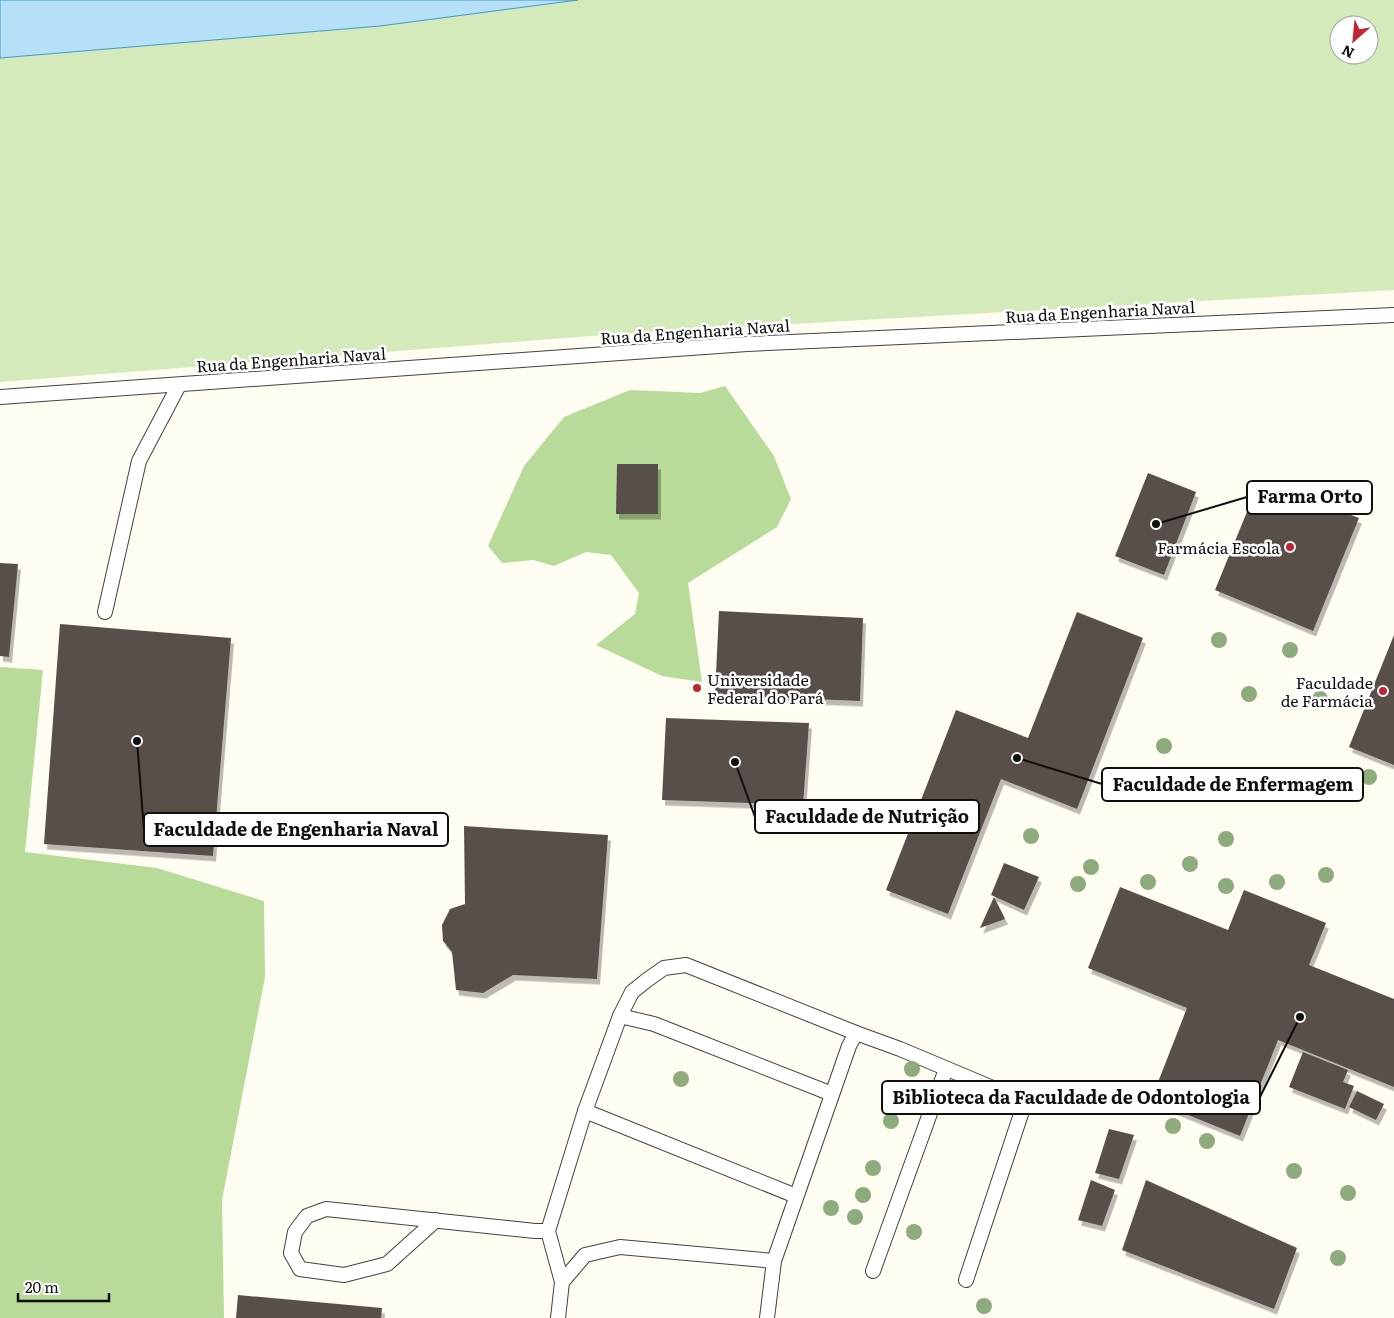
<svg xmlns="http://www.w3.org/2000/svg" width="1394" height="1318" font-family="Literata,serif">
	<defs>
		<filter id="shadow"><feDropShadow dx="3" dy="5.5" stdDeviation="0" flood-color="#0004"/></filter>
	</defs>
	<rect width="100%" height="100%" fill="#fffcf2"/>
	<path fill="#d5eaba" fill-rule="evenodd" d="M578,0h816v290l-777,44 -617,48v-324l380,-32zM1339,25h30v30h-30z"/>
	<g fill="#b9db9a">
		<polygon points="725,386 774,456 791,499 777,527 688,583 702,682 662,676 596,645 635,614 639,593 611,555 586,552 554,566 533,560 502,563 488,546 524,466 564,417 630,390 700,393"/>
		<polygon points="0,667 43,670 25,852 157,868 264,901 265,977 222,1200 224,1318 0,1318"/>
	</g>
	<polygon fill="#b6e0f7" stroke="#3c98ce" points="0,0 578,0 380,26 0,58"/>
	<g fill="#58504b" filter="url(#shadow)">
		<polygon points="617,464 658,464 658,514 616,514"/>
		<polygon points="1148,473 1196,492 1164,575 1115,556"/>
		<polygon points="1260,480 1359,518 1313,631 1215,590"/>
		<polygon points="0,563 18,564 9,657 0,656"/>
		<polygon points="719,611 863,618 860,701 715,695"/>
		<polygon points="1077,612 1143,638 1077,809 1001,779 948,914 886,890 956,710 1028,738"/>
		<polygon points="60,624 231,638 213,856 44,844"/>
		<polygon points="1394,635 1394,765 1349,747"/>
		<polygon points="666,718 809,723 803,805 662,800"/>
		<polygon points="464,826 608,835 597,979 513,975 483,993 456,990 452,952 443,941 442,925 450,909 465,904"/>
		<polygon points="1004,863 1039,877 1024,910 991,895"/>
		<polygon points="1120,887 1228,930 1244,890 1326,923 1309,965 1394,999 1394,1087 1278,1040 1240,1136 1151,1100 1187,1008 1088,968"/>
		<polygon points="994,897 1005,919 980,928"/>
		<polygon points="1303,1052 1348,1070 1343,1082 1354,1086 1345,1109 1289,1087"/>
		<polygon points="1357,1091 1384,1104 1376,1120 1349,1107"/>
		<polygon points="1109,1129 1134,1135 1119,1179 1095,1173"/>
		<polygon points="1091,1180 1115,1190 1102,1226 1078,1220"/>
		<polygon points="1146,1180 1297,1248 1274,1309 1122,1250"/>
		<polygon points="238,1295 382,1308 381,1318 236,1318"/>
	</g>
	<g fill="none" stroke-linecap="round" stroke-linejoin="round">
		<g stroke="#424242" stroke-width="16">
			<g id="lane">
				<polyline points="0,397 747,344 1394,315"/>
				<polyline points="105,612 139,461 179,385"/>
				<polyline points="620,1016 632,992 647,980 664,968 686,965 856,1033"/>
				<polyline points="585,1111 620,1016 654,1024 832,1094"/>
				<polyline points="436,1220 387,1264 344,1275 300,1269 291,1253 295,1232 307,1216 326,1209 535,1231 548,1231"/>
				<polyline points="873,1271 946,1069"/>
				<polyline points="562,1282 548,1231 585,1111 796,1196"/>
				<polyline points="558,1318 562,1282 585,1255 620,1247 774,1261"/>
				<polyline points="767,1318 774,1261 849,1046 856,1033 900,1049 1007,1094 1022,1111 966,1280"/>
			</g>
		</g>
		<use href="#lane" stroke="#fff" stroke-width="14"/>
	</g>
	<g fill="#8dab7d">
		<circle cx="1219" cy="640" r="8"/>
		<circle cx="1290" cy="650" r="8"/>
		<circle cx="1249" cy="694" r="8"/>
		<circle cx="1320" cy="699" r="8"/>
		<circle cx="1164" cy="746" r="8"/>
		<circle cx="1369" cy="777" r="8"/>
		<circle cx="1031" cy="836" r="8"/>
		<circle cx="1226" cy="839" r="8"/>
		<circle cx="1190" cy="864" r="8"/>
		<circle cx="1091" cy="867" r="8"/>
		<circle cx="1326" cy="875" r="8"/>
		<circle cx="1148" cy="882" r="8"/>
		<circle cx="1277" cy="882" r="8"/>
		<circle cx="1078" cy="884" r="8"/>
		<circle cx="1226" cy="886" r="8"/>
		<circle cx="912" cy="1069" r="8"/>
		<circle cx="681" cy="1079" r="8"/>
		<circle cx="891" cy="1121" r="8"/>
		<circle cx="1173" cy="1126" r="8"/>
		<circle cx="1207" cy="1141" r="8"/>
		<circle cx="873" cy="1168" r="8"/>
		<circle cx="1294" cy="1171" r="8"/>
		<circle cx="1348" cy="1193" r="8"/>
		<circle cx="863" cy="1195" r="8"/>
		<circle cx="831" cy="1208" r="8"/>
		<circle cx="855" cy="1217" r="8"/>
		<circle cx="914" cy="1232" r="8"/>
		<circle cx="1338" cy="1258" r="8"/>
		<circle cx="984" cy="1306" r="8"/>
	</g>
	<g fill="#c12531" stroke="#fff" stroke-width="2">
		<circle cx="1290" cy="547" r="5"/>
		<circle cx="697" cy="688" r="5"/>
		<circle cx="1383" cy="691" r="5"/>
	</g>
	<g text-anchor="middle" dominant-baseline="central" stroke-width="5" stroke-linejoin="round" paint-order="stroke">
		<g font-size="16" fill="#0f0f0f" stroke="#fff">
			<text transform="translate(1100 311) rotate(-3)">Rua da Engenharia Naval</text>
			<text transform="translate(695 331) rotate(-4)">Rua da Engenharia Naval</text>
			<text transform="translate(291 359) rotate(-4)">Rua da Engenharia Naval</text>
		</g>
		<g font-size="16" fill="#0f0f0f" stroke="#fff" text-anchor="end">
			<text x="1280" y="547">Farmácia Escola</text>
			<text x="707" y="679" text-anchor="start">Universidade<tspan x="707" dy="18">Federal do Pará</tspan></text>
			<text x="1373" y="682">Faculdade<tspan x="1373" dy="18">de Farmácia</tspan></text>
		</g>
	</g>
	<path fill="none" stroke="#0f0f0f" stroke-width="2" d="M1156 524L1247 497M1017 758L1102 784M735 762L755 817M137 741L144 830M1300 1017L1260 1097"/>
	<g fill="#0f0f0f" stroke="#fff" stroke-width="2">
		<circle cx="1156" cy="524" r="5"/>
		<circle cx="1017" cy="758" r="5"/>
		<circle cx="735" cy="762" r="5"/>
		<circle cx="137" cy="741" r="5"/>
		<circle cx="1300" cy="1017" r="5"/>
	</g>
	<g fill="#fff" stroke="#0f0f0f" stroke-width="2">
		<rect x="1247" y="481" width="125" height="33" rx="5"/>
		<rect x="1102" y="768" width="261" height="33" rx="5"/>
		<rect x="755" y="800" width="224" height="33" rx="5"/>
		<rect x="144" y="813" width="304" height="33" rx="5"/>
		<rect x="882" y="1081" width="378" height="33" rx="5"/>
	</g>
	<g font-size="18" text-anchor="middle" font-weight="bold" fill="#0f0f0f">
		<text x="1310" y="503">Farma Orto</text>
		<text x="1233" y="791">Faculdade de Enfermagem</text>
		<text x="867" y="823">Faculdade de Nutrição</text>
		<text x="296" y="836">Faculdade de Engenharia Naval</text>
		<text x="1071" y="1104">Biblioteca da Faculdade de Odontologia</text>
	</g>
	<g transform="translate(1354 40) rotate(207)"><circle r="24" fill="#ffffff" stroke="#9f9f9f"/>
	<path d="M0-4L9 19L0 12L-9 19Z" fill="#c12531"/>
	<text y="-8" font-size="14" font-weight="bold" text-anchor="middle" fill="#0f0f0f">N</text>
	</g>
	<path d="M18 1293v8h91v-8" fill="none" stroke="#0f0f0f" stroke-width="2.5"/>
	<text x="25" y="1293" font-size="15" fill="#0f0f0f" stroke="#ffffff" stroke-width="4" paint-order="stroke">20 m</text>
</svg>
